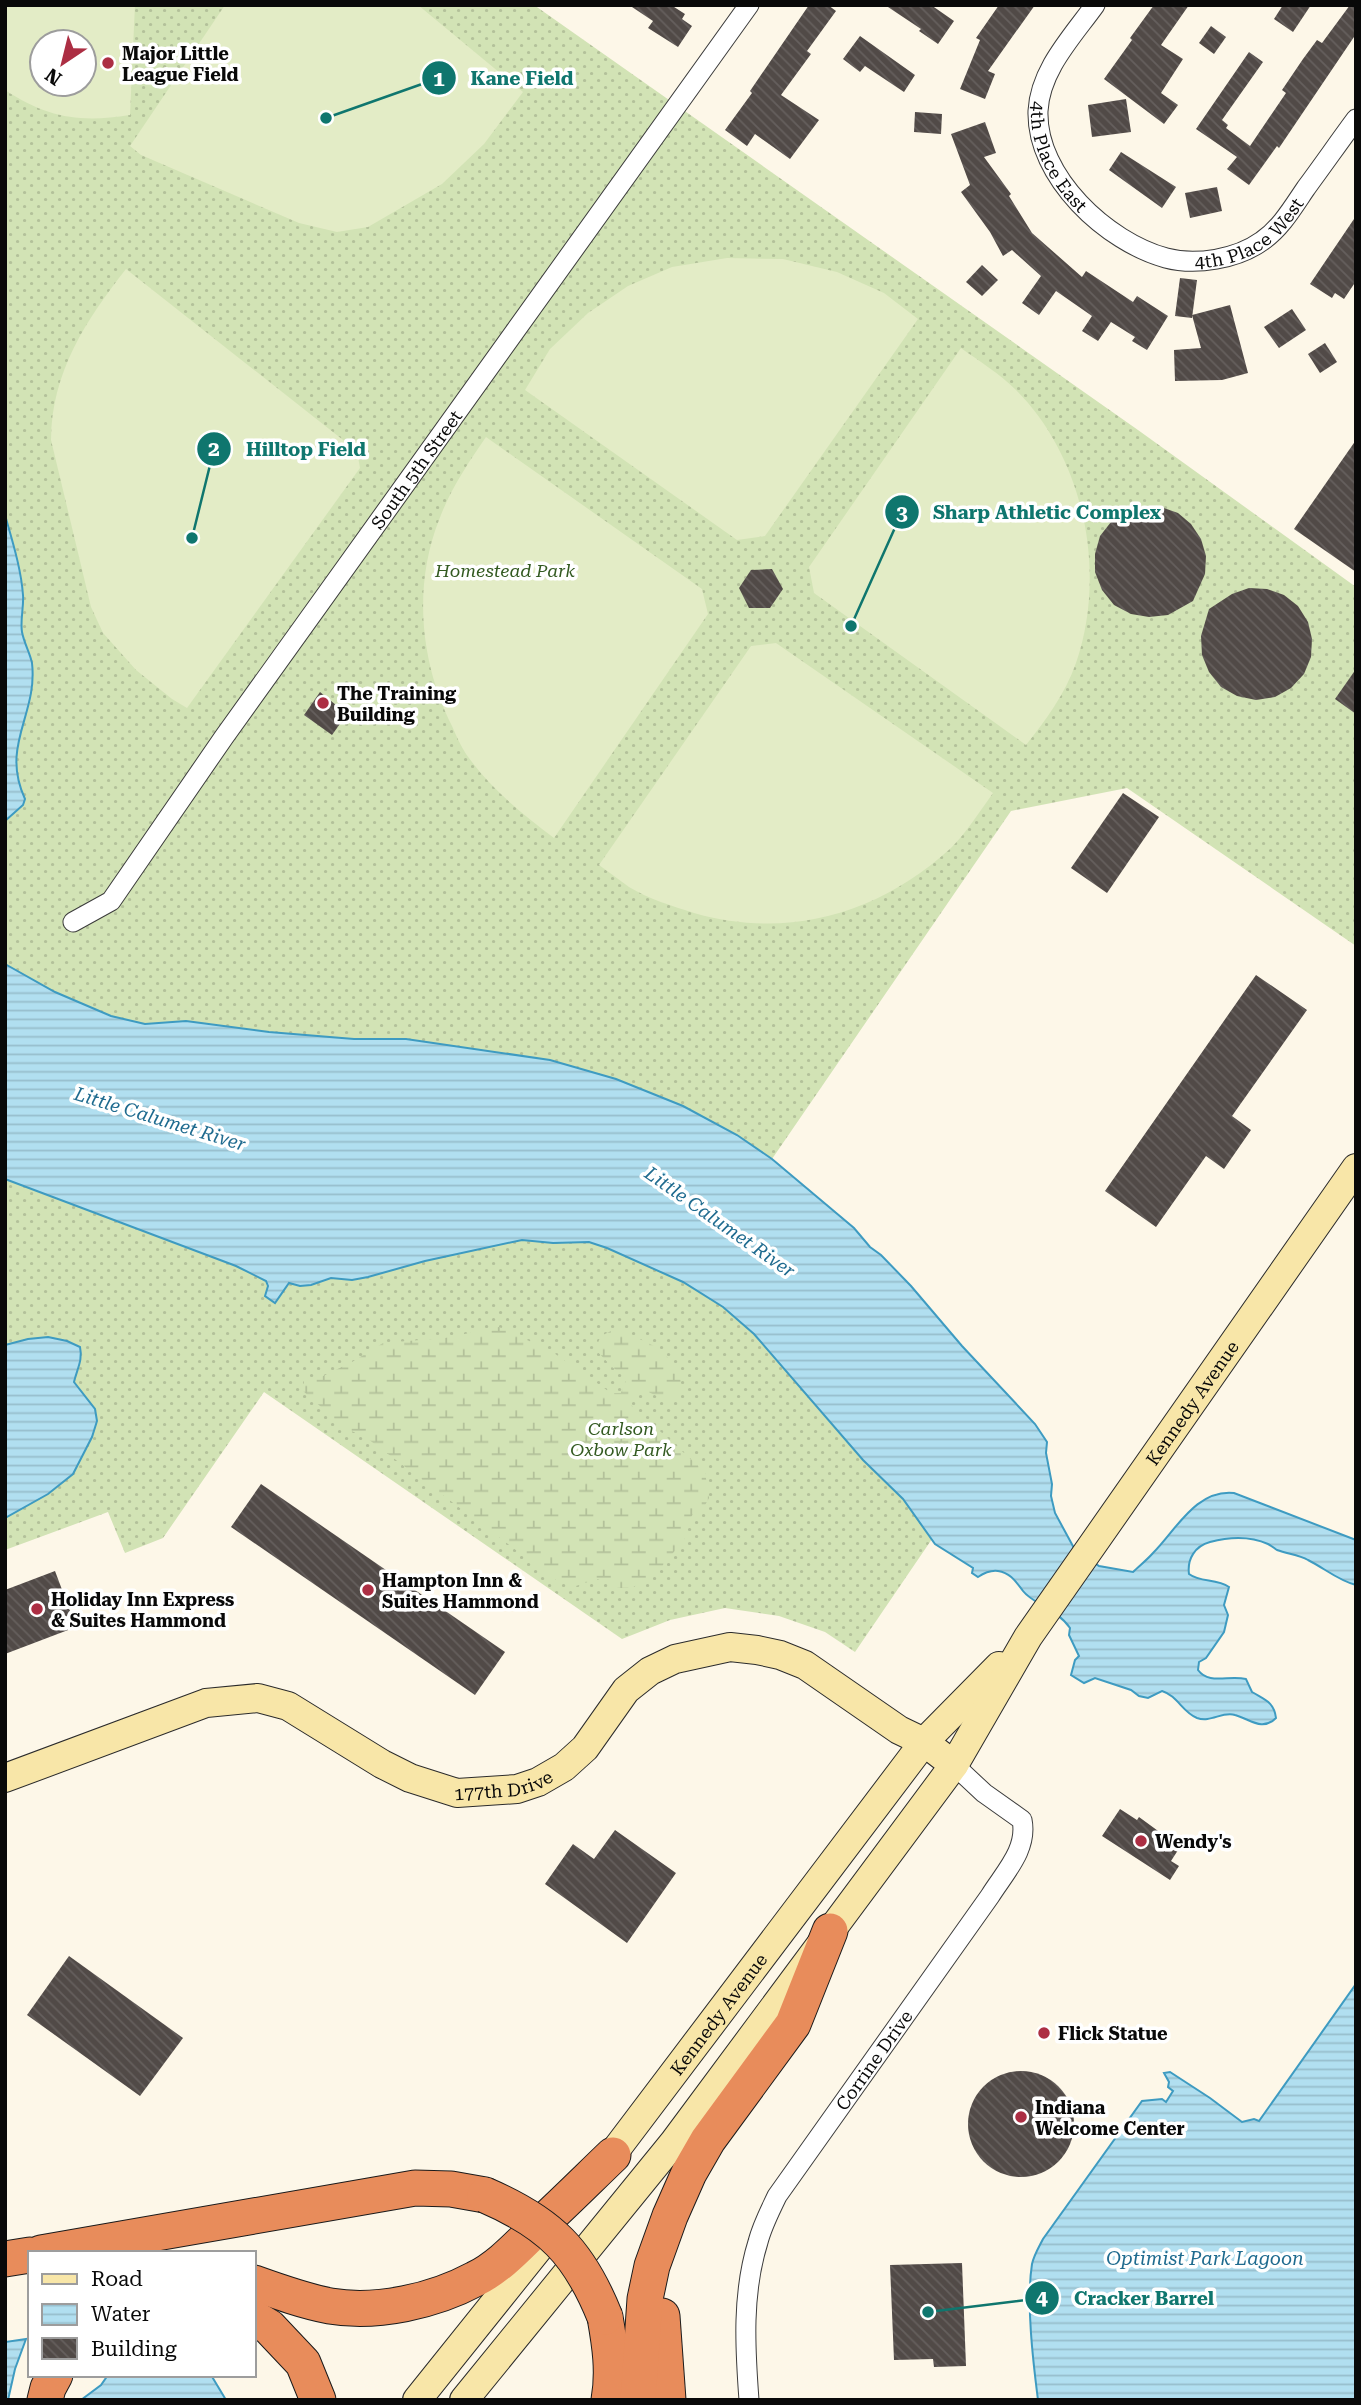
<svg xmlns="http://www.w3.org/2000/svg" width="1361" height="2405" font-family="'Roboto Serif',serif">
	<defs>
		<pattern id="grass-dots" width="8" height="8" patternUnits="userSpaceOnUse" patternTransform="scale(1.75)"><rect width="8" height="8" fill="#d2e3b5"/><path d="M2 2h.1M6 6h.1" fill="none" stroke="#b3c19a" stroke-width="1.8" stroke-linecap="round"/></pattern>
		<pattern id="wetland-marsh" width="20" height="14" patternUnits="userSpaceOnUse" patternTransform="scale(1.75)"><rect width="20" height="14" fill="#d2e3b5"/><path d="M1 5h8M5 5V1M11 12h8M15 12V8" fill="none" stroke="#b3c19a"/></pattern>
		<pattern id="water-rules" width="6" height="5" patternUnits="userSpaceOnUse" patternTransform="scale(1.75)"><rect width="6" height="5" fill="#b1dff0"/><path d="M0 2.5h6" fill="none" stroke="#97becc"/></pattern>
		<pattern id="building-back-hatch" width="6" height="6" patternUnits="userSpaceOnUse" patternTransform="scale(1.75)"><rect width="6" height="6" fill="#514a47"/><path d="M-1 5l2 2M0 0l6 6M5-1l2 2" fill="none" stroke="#655f5d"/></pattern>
	</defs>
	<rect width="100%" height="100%" fill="#fdf7e8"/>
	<g fill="url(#grass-dots)" fill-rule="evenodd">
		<path d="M5,5h529l604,425 218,157v359l-229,-158 -116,23 -239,348 -35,-24 -121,-56 -66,-19 -144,-21h-52l-85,-7 -83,-11 -41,3 -34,-8 -56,-24 -50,-28v-143l18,-16 2,-6c-25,-54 13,-83 7,-136 -2,-10 -8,-20 -10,-31 -2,-12 2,-25 1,-37 -2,-27 -11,-55 -18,-80zM42,42h42v42h-42z"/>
		<polygon points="5,1179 236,1266 266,1281 269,1286 266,1292 284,1288 289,1282 331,1278 352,1280 368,1277 425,1261 522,1240 553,1243 589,1242 607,1248 683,1282 723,1307 754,1334 863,1460 903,1499 932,1539 855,1652 825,1632 779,1616 725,1608 670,1620 622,1639 264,1392 163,1538 125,1553 108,1512 5,1550"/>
	</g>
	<polygon fill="url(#wetland-marsh)" points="499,1327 551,1351 611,1393 621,1393 627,1378 612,1367 595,1349 601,1336 617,1328 654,1346 678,1366 682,1389 668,1401 646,1391 631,1391 629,1403 705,1472 709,1498 704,1507 693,1514 686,1525 686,1537 660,1569 632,1588 619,1588 597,1579 576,1586 556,1580 364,1436 346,1429 303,1391 304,1381 317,1379 352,1362 383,1343 445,1338"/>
	<g fill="#e3ecc6" fill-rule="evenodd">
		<path d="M5,5h130l-5,110c-50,8 -82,3 -125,-25zM42,42h42v42h-42z"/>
		<polygon points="225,5 418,5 523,92 484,144 442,184 368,227 337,232 299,223 141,155 130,146"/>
		<polygon points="727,258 783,259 837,272 884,293 918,319 765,536 737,540 525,390 550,349 588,313 628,286 672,267"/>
		<path d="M126,269l231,182 3,17 -173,240 -15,-9 -36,-29 -33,-37 -12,-26 -40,-167c0,-67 35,-120 75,-171z"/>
		<path d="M961,348c18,13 39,26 55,42 69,69 91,183 60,273 -11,31 -30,57 -50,82l-212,-152 -5,-26z"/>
		<path d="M486,437l216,152 6,25 -154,224c-33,-25 -64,-50 -88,-84 -6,-9 -10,-19 -14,-28 -32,-64 -39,-140 -13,-206 11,-30 29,-57 47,-83z"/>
		<path d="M776,643l217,150c-13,18 -26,39 -42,55 -72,66 -163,92 -257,65 -22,-7 -45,-14 -65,-26 -10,-7 -20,-15 -30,-22l152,-219z"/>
	</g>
	<g fill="url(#water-rules)" stroke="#3e9bc1" stroke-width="2">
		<path d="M5,515c7,25 16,53 18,80 1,12 -3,25 -1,37 2,11 8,21 10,31 6,52 -32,82 -7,136l-2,6 -18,16z"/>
		<path d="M5,964l50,28 56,24 34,8 41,-3 83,11 85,7h52l144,21 66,19 67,27 54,29 35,24 82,69 16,19 11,8 30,31 51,60 73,78 12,18 -1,11 6,31 -1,12 4,17 19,35 25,18 34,6c6,-6 14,-12 20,-19 23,-23 43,-64 81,-60l122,47v45c-17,-4 -32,-17 -48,-25 -9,-5 -20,-6 -31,-10 -3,-2 -5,-4 -9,-6 -18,-8 -39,-7 -58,-2 -15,4 -23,17 -21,32 12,9 27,4 40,13l-5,18 4,10 -4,17 -18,26 -7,4 -1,8c11,15 30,5 48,9l6,13c13,8 22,10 24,26 -14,14 -26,1 -41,-3 -13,-4 -24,8 -38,3 -15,-6 -19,-22 -35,-27l-14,7 -9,-2 -8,-6 -36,-12 -11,5 -13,-8 4,-15 4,-4 -10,-21 1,-7c-13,-19 -37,-24 -47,-37 -7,-9 -12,-18 -25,-20 -7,-1 -14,2 -20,6l-6,-4 1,-5 -38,-24 -32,-45 -40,-39 -109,-126 -31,-27 -40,-25 -76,-34 -18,-6 -36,1 -31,-3 -97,21 -57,16 -16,3 -21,-2 -20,7 -11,1 -11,-3 -14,20 -10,-7 3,-10 -2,-5 -30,-15 -231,-87z"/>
		<path d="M48,1337l19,4 13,6c3,13 -3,22 -6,35l21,27 2,12 -5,16 -19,37 -25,20 -43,24v-173l23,-6z"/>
		<path d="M1356,1984v416h-318c-5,-39 -12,-98 -6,-136 2,-9 7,-17 11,-25l99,-138 20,-2 4,3 7,-11 -5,-4 1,-5 -5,-9 6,-1 40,26 32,24 12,-3 5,2z"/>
		<polygon points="26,2339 15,2369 8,2400 5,2400 5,2342"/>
		<polygon points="108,2375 211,2375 226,2400 81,2400 101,2385"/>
	</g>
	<g fill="url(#building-back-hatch)">
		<polygon points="629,5 671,5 685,14 682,19 692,26 678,47 648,28 653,21"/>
		<polygon points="809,5 828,5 836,11 807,51 811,54 781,95 819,120 790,159 755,134 747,146 725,130 752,93 750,91"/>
		<polygon points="885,5 931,5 954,21 938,44 919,31 921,29"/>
		<polygon points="999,5 1035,5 988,71 995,74 985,99 960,89 980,40 976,38"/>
		<polygon points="1154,5 1189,5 1161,45 1183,59 1161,93 1178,105 1164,124 1104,79 1132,40 1130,38"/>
		<polygon points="1283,5 1311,5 1293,32 1274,19"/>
		<polygon points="1350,5 1356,5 1356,34 1279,148 1277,146 1249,185 1227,169 1237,157 1196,129 1249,52 1263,62 1222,120 1228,125 1226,128 1250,146 1286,93 1282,90 1303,59 1317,40 1322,43"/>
		<polygon points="1211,26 1226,37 1214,54 1199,43"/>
		<polygon points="860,36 915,75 904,92 865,66 860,72 843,59"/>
		<polygon points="1126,99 1131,132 1092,137 1088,105"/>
		<polygon points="915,112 942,114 941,134 914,132"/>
		<polygon points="985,122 996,153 984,157 1011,194 1009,196 1032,233 1082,277 1086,271 1133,302 1137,296 1168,316 1147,350 1132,341 1135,337 1111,322 1098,341 1082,331 1092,316 1056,291 1039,315 1022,303 1041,276 1012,250 1003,256 990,232 961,192 970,185 951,134"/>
		<polygon points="1121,152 1176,187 1162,208 1109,170"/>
		<polygon points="1217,187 1222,211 1190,218 1185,193"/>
		<polygon points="1356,216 1356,281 1344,299 1335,293 1332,298 1310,284"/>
		<polygon points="982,265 998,280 982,296 966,282"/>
		<polygon points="1180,278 1197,280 1192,318 1175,316"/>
		<polygon points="1230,305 1248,373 1222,380 1175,381 1174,350 1201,348 1192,315"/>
		<polygon points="1292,309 1306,330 1279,348 1264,327"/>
		<polygon points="1325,343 1337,362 1320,373 1308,354"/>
		<polygon points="1356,440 1356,572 1294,529"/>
		<polygon points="1143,506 1161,507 1178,513 1191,524 1201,539 1206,556 1205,574 1193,601 1168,615 1149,617 1131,614 1114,605 1102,590 1095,572 1095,554 1100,536 1111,522 1126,511"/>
		<polygon points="772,569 783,589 770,608 749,608 739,588 751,570"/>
		<polygon points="1249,588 1267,589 1284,595 1298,606 1308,622 1312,639 1311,657 1304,674 1291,688 1275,697 1256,700 1237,696 1221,687 1209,672 1202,655 1201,636 1209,609 1232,594"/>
		<polygon points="1356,669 1356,714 1335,699"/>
		<polygon points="320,692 347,714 332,735 304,715"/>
		<polygon points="1123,793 1159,817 1107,893 1071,868"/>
		<polygon points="1256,975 1307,1010 1232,1116 1251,1130 1224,1169 1206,1156 1156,1227 1105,1191"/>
		<polygon points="261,1484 505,1652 475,1695 231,1527"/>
		<polygon points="55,1571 76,1627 5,1654 5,1590"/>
		<polygon points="1120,1809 1137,1820 1139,1817 1180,1847 1171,1861 1179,1866 1170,1880 1102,1836"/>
		<polygon points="615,1830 676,1873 627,1943 545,1884 573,1844 594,1859"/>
		<polygon points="69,1956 183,2038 140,2096 27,2015"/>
		<circle cx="1021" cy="2124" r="53"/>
		<polygon points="962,2263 966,2366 934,2367 933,2359 894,2360 890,2265"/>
	</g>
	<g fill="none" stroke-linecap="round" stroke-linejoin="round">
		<g stroke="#3c3c3c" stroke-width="21">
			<g id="street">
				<path id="s1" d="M1095,5c-23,32 -55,65 -57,106 -2,66 69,131 128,147 30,8 71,1 96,-17 19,-13 31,-34 44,-53 17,-23 33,-46 50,-69"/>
				<path id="s2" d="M73,922l38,-21 113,-164 525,-732"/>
				<path id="s3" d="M749,2400c-4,-53 -7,-107 9,-158 4,-16 12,-31 19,-46l213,-300c15,-24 38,-47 32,-76l-38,-27 -30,-28"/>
			</g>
		</g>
		<g stroke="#2b2b2b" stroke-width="30">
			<g id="secondary">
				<path id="s4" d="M5,1778l201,-75 52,-5 30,8 94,58 28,14 47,15 60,-4 21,-7 26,-15 21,-19 41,-58 24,-19 25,-12 55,-12 27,3 23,5 25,10 94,65 25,12 30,23"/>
				<path id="s5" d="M599,2172l325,-430 75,-76"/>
				<polyline points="417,2400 550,2234"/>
				<path id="s6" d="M464,2400l210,-258 280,-377 74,-128 328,-469"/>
			</g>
		</g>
		<g stroke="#1a1a1a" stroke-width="37">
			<g id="highway">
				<polyline points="41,2253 415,2188 451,2189 485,2195"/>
				<polyline points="5,2259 30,2255"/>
				<path d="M254,2283c25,9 50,18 76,23 47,8 104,-5 145,-27 25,-12 45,-35 65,-54 25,-23 49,-47 73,-70"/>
				<polyline points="662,2316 668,2400"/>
				<path d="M605,2317c5,28 9,55 4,83"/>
				<polyline points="254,2318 269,2327 303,2363 318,2400"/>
				<polyline points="45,2400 48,2388 55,2375"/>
				<polyline points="638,2400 645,2299 652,2266 670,2216 689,2173 708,2140 793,2024 830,1931"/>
			</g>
		</g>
		<use href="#street" stroke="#fff" stroke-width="19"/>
		<use href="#secondary" stroke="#f8e6a8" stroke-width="28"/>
		<use href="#highway" stroke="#e88c5b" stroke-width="35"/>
		<g stroke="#1a1a1a" stroke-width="37" stroke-linecap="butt">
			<path id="highway-bridge" d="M485,2195c65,28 94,57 120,122"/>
		</g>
		<use href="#highway-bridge" stroke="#e88c5b" stroke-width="35"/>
	</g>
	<g fill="#ac2e43" stroke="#fff" stroke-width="2.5">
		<circle cx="108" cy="63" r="7"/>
		<circle cx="323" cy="703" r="7"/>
		<circle cx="368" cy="1590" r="7"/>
		<circle cx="37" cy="1609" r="7"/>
		<circle cx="1141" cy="1841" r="7"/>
		<circle cx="1044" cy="2033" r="7"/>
		<circle cx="1021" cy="2117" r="7"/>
	</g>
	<g text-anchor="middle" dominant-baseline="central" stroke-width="7" stroke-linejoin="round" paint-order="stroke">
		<g font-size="18" font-weight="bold" fill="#090909" stroke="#fff" text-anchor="start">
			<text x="122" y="53">Major Little<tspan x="122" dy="21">League Field</tspan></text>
			<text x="337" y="693">The Training<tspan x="337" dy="21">Building</tspan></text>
			<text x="382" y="1580">Hampton Inn &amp;<tspan x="382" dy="21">Suites Hammond</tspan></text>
			<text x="51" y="1599">Holiday Inn Express<tspan x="51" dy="21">&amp; Suites Hammond</tspan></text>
			<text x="1155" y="1841">Wendy's</text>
			<text x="1058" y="2033">Flick Statue</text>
			<text x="1035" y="2107">Indiana<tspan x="1035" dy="21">Welcome Center</tspan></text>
		</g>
		<g font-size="18" fill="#090909" stroke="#fff">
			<text stroke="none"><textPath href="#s1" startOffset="173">4th Place East</textPath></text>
			<text stroke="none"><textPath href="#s1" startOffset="422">4th Place West</textPath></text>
			<text stroke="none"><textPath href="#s2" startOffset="572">South 5th Street</textPath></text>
			<text stroke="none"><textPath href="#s6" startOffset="1236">Kennedy Avenue</textPath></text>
			<text stroke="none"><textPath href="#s4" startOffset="536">177th Drive</textPath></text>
			<text stroke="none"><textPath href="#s5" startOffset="198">Kennedy Avenue</textPath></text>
			<text stroke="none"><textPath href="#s3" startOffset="376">Corrine Drive</textPath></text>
		</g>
		<g font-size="18" font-style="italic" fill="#335a21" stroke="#fff">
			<text x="505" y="570">Homestead Park</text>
			<text x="621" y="1428">Carlson<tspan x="621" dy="21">Oxbow Park</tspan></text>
		</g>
		<g font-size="19" font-style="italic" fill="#1f6b8f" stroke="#fff">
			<text transform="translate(160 1119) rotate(17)">Little Calumet River</text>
			<text transform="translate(720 1222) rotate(35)">Little Calumet River</text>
			<text x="1205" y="2258">Optimist Park Lagoon</text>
		</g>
	</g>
	<path fill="none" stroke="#0f766e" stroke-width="2.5" d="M326 118L439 78M192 538L214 449M851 626L902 512M928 2312L1042 2298"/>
	<g fill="#0f766e" stroke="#fff" stroke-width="2.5">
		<circle cx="326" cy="118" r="7"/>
		<circle cx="192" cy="538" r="7"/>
		<circle cx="851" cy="626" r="7"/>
		<circle cx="928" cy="2312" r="7"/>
		<circle cx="439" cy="78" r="18"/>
		<circle cx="214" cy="449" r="18"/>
		<circle cx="902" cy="512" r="18"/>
		<circle cx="1042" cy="2298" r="18"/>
	</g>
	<g font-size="21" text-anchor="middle" font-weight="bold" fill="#fff">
		<text x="439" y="86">1</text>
		<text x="214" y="456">2</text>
		<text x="902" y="520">3</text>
		<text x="1042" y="2305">4</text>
	</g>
	<g font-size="19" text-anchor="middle" font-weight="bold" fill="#0f766e" stroke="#fff" stroke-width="7" stroke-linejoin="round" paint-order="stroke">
		<text x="522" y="85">Kane Field</text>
		<text x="306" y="456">Hilltop Field</text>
		<text x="1047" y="519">Sharp Athletic Complex</text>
		<text x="1144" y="2305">Cracker Barrel</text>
	</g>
	<rect width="1361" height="2405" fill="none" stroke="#090909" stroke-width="14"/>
	<rect x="28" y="2251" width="228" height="126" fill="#ffffff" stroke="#9d9d9d" stroke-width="2"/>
	<rect x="42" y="2274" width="35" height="10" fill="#f8e6a8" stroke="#9d9d9d" stroke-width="2"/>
	<text x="91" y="2286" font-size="21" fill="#090909">Road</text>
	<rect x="42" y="2304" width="35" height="21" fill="url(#water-rules)" stroke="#9d9d9d" stroke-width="2"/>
	<text x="91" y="2321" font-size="21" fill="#090909">Water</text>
	<rect x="42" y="2338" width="35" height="21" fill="url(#building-back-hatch)" stroke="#9d9d9d" stroke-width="2"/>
	<text x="91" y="2356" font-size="21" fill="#090909">Building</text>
	<g transform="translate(63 63) rotate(215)"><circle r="33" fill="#ffffff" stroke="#9d9d9d" stroke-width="2"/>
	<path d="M0-5L12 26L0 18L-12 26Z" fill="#ac2e43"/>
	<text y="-10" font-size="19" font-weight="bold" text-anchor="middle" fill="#090909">N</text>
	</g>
</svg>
